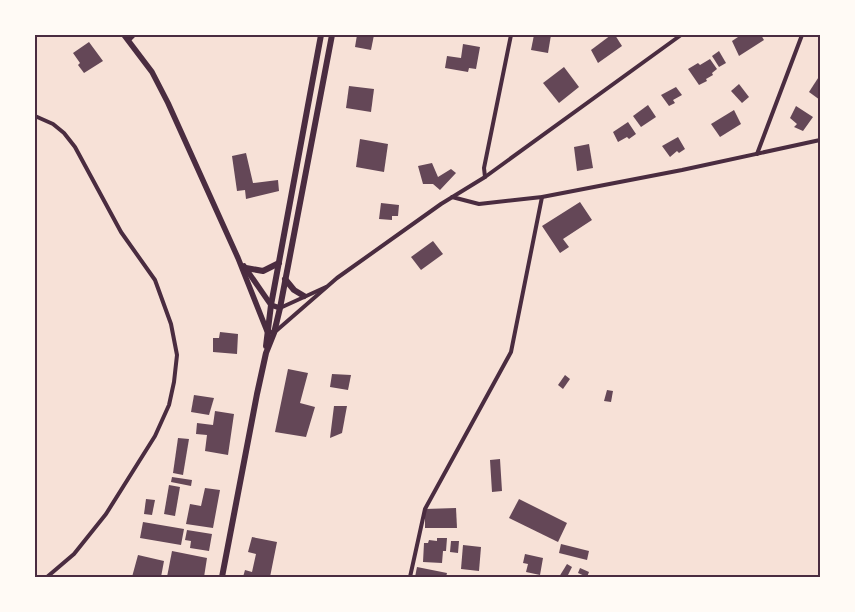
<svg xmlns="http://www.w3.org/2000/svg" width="855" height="612" font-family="'Varela Round',sans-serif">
	<rect width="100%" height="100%" fill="#f7e1d7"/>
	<g fill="#644757">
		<polygon points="357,35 374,35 371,50 355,47"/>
		<polygon points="534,35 551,35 548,53 531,50"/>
		<polygon points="611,35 615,35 622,46 598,63 591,50"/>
		<polygon points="741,35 761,35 764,40 739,56 732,41"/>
		<polygon points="89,42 103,61 84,73 78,65 80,63 73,53"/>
		<polygon points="463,44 480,47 476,69 469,68 468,72 445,68 447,56 461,58"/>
		<polygon points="719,51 726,63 719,67 712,56"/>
		<polygon points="710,59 717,69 712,73 713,75 706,79 707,81 699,85 688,69 698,63 700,65"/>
		<polygon points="564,67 579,87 559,103 543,83"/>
		<polygon points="820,75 820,100 809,92"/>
		<polygon points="739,84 749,97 742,103 731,91"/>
		<polygon points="349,86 374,89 371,112 346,108"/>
		<polygon points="676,87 682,95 673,100 675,103 669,106 661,95"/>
		<polygon points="648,105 656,117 641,127 633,116"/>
		<polygon points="796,106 813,117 803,131 794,127 797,124 790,118"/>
		<polygon points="734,110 741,124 720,137 711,124"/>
		<polygon points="628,122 636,134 629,139 627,137 618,142 613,132"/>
		<polygon points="678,137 685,149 679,153 677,151 670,157 662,146"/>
		<polygon points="360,139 388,144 384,172 356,167"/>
		<polygon points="589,144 593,168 577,171 574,147"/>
		<polygon points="246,153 253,183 278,180 279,191 246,199 245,190 237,191 232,156"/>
		<polygon points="432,163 438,177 451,169 456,173 440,190 433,184 423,184 418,166"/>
		<polygon points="580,202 592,220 563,239 569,247 560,253 542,226"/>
		<polygon points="381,203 399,205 398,216 392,216 392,220 379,219"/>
		<polygon points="433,241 443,254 421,270 411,257"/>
		<polygon points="220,332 238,334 237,354 213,352 213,338 219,338"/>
		<polygon points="288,369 308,373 300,403 315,407 306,437 275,432"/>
		<polygon points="332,374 351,375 348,390 330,387"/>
		<polygon points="565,375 570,379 563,389 558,385"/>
		<polygon points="607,390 613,391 611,402 604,401"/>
		<polygon points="194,395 214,398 209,415 191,412"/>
		<polygon points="334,406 347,406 342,433 330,438"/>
		<polygon points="215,411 234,414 228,455 205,451 207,435 196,434 197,423 213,425"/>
		<polygon points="178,438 189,439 183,475 173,473"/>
		<polygon points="500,459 502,491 492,492 490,460"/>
		<polygon points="172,477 192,480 191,486 171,482"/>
		<polygon points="169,485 180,487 175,516 164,514"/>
		<polygon points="205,488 220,490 213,528 186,524 190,504 201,506"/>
		<polygon points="146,499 155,500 152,515 144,514"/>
		<polygon points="519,499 567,523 558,542 509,518"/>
		<polygon points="456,508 457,528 425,528 425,509"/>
		<polygon points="143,522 184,529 181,545 140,538"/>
		<polygon points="187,530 212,534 209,551 190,548 191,541 185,540"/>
		<polygon points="252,537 277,542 270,577 243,577 245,570 252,572 256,554 248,552"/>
		<polygon points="437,538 447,538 446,551 443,551 442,563 423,562 424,543 428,543 429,540 437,541"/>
		<polygon points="451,541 459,541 458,553 450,552"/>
		<polygon points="561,544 589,551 587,560 559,553"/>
		<polygon points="463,545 481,547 479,571 461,569"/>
		<polygon points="172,551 207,558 204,577 167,577"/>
		<polygon points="525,554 543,558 540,575 526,572 528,564 523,563"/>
		<polygon points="138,555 164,561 161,577 132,577"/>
		<polygon points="567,564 572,567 567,577 559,577"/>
		<polygon points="417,567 447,573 446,577 415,577"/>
		<polygon points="580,568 589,572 587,577 578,573"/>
	</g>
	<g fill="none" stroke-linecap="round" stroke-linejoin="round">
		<g stroke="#4a2c40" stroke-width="4">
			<polyline points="129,40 134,35"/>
			<polyline points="35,116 53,124 64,133 75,147 121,232 155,280 171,324 177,355 174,382 169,405 155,436 106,514 74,554 47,577"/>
			<polyline points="757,154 802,35"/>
			<polyline points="485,177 484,168 511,35"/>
			<polyline points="452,197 479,204 542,197 682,170 820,140"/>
			<polyline points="280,308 326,287"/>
			<polyline points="276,331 337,278 441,204 485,177 681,35"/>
			<polyline points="410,577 425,509 511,352 542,197"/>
		</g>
		<g stroke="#4a2c40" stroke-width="5.5">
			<polyline points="124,35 152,72 168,103 238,258 267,331 270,332"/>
			<polyline points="244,266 271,305 280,308"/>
		</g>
		<g stroke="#4a2c40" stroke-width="6">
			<polyline points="246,268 263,271 279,263"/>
			<polyline points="285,279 294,290 304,296"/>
			<polyline points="266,346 271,305 321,35"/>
			<polyline points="222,577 257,394 266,353 274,333 280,308 332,35"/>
		</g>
	</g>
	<rect width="855" height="612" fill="none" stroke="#fffaf5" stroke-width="72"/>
	<rect x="36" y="36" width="783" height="540" fill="none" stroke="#4a2c40" stroke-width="2"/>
</svg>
